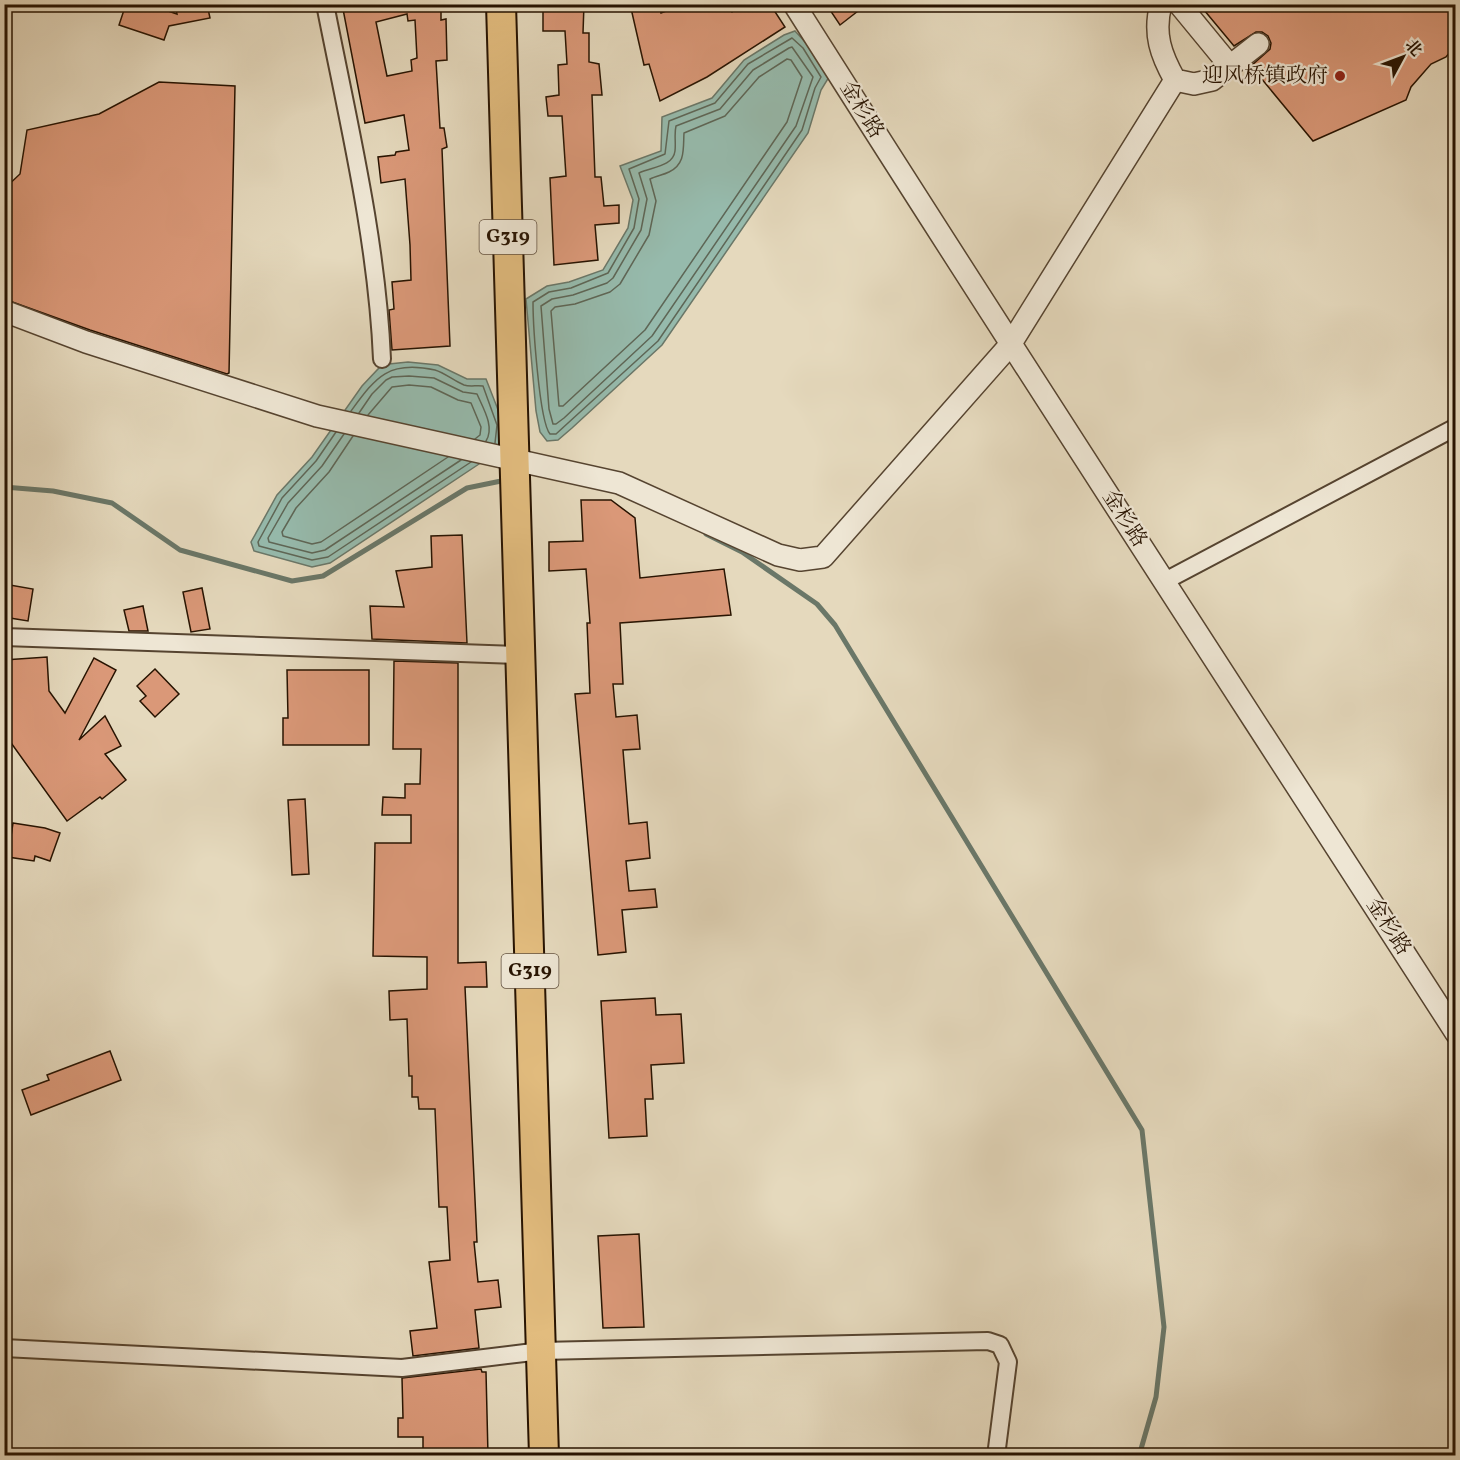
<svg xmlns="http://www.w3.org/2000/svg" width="1460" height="1460" font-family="Vollkorn,'Noto Serif SC',serif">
	<rect width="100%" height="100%" fill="#e5d9bd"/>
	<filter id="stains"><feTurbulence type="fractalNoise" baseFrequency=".00333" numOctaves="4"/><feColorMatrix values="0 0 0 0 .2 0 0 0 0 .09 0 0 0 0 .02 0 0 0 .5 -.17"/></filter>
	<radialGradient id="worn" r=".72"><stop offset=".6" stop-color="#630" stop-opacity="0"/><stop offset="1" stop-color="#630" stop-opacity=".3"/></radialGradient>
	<g fill="#96baac" stroke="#6a7768" stroke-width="1.5">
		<polygon points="795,31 807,44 829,77 821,90 808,133 662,345 572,428 558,440 547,441 540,432 536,411 526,299 547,286 569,282 603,270 628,228 633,200 620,166 661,151 662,117 712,98 744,60 784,35"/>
		<polygon points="408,362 438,365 467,379 486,379 504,425 501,446 479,464 330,563 312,567 254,551 251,542 277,495 312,457 362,386 379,368 389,364"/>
	</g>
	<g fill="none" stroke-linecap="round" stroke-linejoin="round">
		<g stroke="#5e6656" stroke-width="1.5">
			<path d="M792,38l11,10 18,29 -6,11 -13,42 -144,211 -90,82 -12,11h-6c-11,-13 -17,-111 -17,-132l16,-10 22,-4 37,-15 26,-45 5,-29 -10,-30 36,-15 4,-33 46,-18 33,-39z"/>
			<path d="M789,48l3,-1 21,30 -17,49 -144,210 -88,82 -8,6h-3l-4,-15 -8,-103 11,-7 21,-4 34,-12 6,-5 28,-48 6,-31 -8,-26c12,-6 34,-6 36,-22 1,-9 -1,-17 1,-25l44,-17 33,-39z"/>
			<path d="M787,59l4,1 11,17 -15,45 -142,208 -82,76h-4l-8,-95 4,-4 20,-3 35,-12 10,-8 29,-49 7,-34 -6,-22c6,-3 13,-4 19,-7 17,-8 14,-24 15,-39l41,-17 34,-39z"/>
			<path d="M351,411c25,-34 37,-51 84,-41 10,3 19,11 29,15 6,2 13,0 19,1l14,39 -2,18"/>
			<path d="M359,413l13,-19 14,-14 6,-3 17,-1 25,2 29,14 14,2c6,14 18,33 9,47"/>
			<polyline points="368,415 392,387 409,385 431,387 458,400 471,403 481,427 480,435 475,439"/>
			<polyline points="336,432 316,461 282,498 258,542 259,546 312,560 328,557 471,462"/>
			<polyline points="344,434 322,466 288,503 268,538 269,542 312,553 325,550 461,460"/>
			<polyline points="353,436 329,472 296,508 282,532 283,536 312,544 321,542 448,457"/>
		</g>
		<g stroke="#6a7768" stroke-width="5">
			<polyline points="4,487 53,491 112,503 180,550 292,581 323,576 467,488 506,480"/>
			<polyline points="706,534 742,552 817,604 835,625 1142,1130 1164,1327 1156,1397 1139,1456"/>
		</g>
	</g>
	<g fill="#da9878" stroke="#271301" stroke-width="1.5" fill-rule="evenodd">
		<polygon points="126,4 148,4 177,14 175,4 207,4 210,18 169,26 164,40 119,25"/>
		<path d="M342,4h99v16l5,-1 1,41 -11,1 4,67h4l3,19 -5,2 8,197 -58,4 -3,-40 5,-1 -2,-27 19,-2 -1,-35 -5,-66 -24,4 -3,-26 17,-2 1,-3 13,-2 -5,-35 -39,8zM407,14l1,7 7,-1 2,38 -6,2 1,11 -25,5 -11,-54z"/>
		<polygon points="543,4 584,4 583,33 589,33 589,62 599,64 602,95 592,95 595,177 601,177 604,206 619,205 619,223 595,225 598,260 554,265 550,178 566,176 562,116 548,116 546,97 559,95 558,65 567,64 565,31 543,31"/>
		<polygon points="630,4 658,4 661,13 684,4 727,4 732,12 744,4 770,4 785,27 707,77 660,101 649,64 644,65"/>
		<polygon points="826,4 867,4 840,25"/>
		<polygon points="1199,4 1455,4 1455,46 1446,57 1431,64 1411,87 1406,100 1313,141 1251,66 1270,49 1271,43 1268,36 1262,32 1256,32 1234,46"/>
		<polygon points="159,82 235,86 229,373 227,374 90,330 4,299 4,189 20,174 27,130 99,114"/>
		<polygon points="581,500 611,500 635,518 640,578 724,569 731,615 620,623 623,684 613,684 616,717 637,715 640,749 623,750 629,824 647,822 650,858 626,861 629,891 655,889 657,907 622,910 626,952 598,955 575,694 590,693 587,623 590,623 586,569 549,571 549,542 583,541"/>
		<polygon points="462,535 467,643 372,639 370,606 404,607 396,571 432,567 431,536"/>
		<polygon points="4,584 33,589 28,621 4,617"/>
		<polygon points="202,588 210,629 191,632 183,592"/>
		<polygon points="143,606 148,631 129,631 124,610"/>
		<polygon points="47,657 49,691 65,713 94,658 116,670 79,740 105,716 121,746 105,754 126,780 102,799 100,797 67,821 4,733 4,660"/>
		<polygon points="394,661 458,663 458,963 486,962 487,987 465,987 477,1242 474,1242 478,1282 498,1280 501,1307 475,1310 479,1348 413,1356 410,1331 437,1328 429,1262 450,1260 447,1207 439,1207 435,1109 419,1109 418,1097 412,1097 412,1076 409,1076 407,1019 390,1020 389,991 427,989 427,957 373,956 375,843 411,843 411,815 382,815 383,797 405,798 405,784 420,784 421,749 393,749"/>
		<polygon points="155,669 179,694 155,717 140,701 146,696 137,686"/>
		<polygon points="287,670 369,670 369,745 283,745 283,718 288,718"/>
		<polygon points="305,799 309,874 292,875 288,800"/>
		<polygon points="13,823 45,828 60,833 50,861 35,856 34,861 8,857"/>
		<polygon points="655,998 656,1015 681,1014 684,1063 651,1065 653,1099 645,1099 647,1136 609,1138 601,1001"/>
		<polygon points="110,1051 121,1080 31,1115 22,1090 49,1080 47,1075"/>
		<polygon points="639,1234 644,1327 603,1328 598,1236"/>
		<polygon points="481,1369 482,1372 486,1372 488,1455 423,1455 423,1437 398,1437 398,1418 403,1418 402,1378"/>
	</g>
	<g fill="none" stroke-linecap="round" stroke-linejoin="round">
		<g stroke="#564430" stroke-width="20">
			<g id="minor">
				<path d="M325,4c23,117 52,236 57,355"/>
				<polyline points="1165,581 1456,427"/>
				<polyline points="4,637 520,655"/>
				<polyline points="4,1348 402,1368 541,1351 988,1341 1000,1345 1008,1362 996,1456"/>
			</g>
		</g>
		<g stroke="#564430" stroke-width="24">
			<g id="tertiary">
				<path d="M794,4c218,345 441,686 662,1029"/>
				<path d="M1161,4c-8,30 0,51 14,76l19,4 18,-4 46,-36"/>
				<polyline points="1179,4 1230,66"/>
				<polyline points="4,311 86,342 317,416 619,483 778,555 800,560 823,557 1010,345 1175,80"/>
			</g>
		</g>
		<g stroke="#271301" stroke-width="32">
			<polyline id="trunk" points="501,4 544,1456"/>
		</g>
		<use href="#minor" stroke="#eee6d4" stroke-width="16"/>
		<use href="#tertiary" stroke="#eee6d4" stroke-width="21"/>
		<use href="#trunk" stroke="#e2bc7e" stroke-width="28"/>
	</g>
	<circle fill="#8f2418" stroke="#eee6d4" stroke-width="2" cx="1340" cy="76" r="6"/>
	<g text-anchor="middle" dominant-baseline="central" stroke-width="4.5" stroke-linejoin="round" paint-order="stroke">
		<g fill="#eee6d4" stroke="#635240" stroke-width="1.5">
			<rect x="479.5" y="220" width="57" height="34" rx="4.5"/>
			<rect x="501.5" y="954" width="57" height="34" rx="4.5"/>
		</g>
		<g font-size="20" font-weight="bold" fill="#271301">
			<text x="508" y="237">G319</text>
			<text x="530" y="971">G319</text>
		</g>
		<g font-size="21" fill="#271301" stroke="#eee6d4" text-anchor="end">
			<text x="1328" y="76">迎风桥镇政府</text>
		</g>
		<g font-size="21" fill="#271301" stroke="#eee6d4">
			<text transform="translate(861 110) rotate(58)">金杉路</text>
			<text transform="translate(1124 519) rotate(57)">金杉路</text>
			<text transform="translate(1388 927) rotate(57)">金杉路</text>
		</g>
	</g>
	<rect width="1460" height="1460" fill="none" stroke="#e5d9bd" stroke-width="24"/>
	<rect x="6" y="6" width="1448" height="1448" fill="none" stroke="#271301" stroke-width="3"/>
	<rect x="12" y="12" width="1436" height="1436" fill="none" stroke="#271301" stroke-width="1.5"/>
	<g transform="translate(1403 57) rotate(49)" stroke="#eee6d4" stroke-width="4.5" paint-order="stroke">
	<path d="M0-4.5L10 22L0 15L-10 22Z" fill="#271301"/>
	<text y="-9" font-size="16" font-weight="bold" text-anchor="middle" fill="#271301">北</text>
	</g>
	<rect width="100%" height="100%" filter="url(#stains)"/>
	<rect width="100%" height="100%" fill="url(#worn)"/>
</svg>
